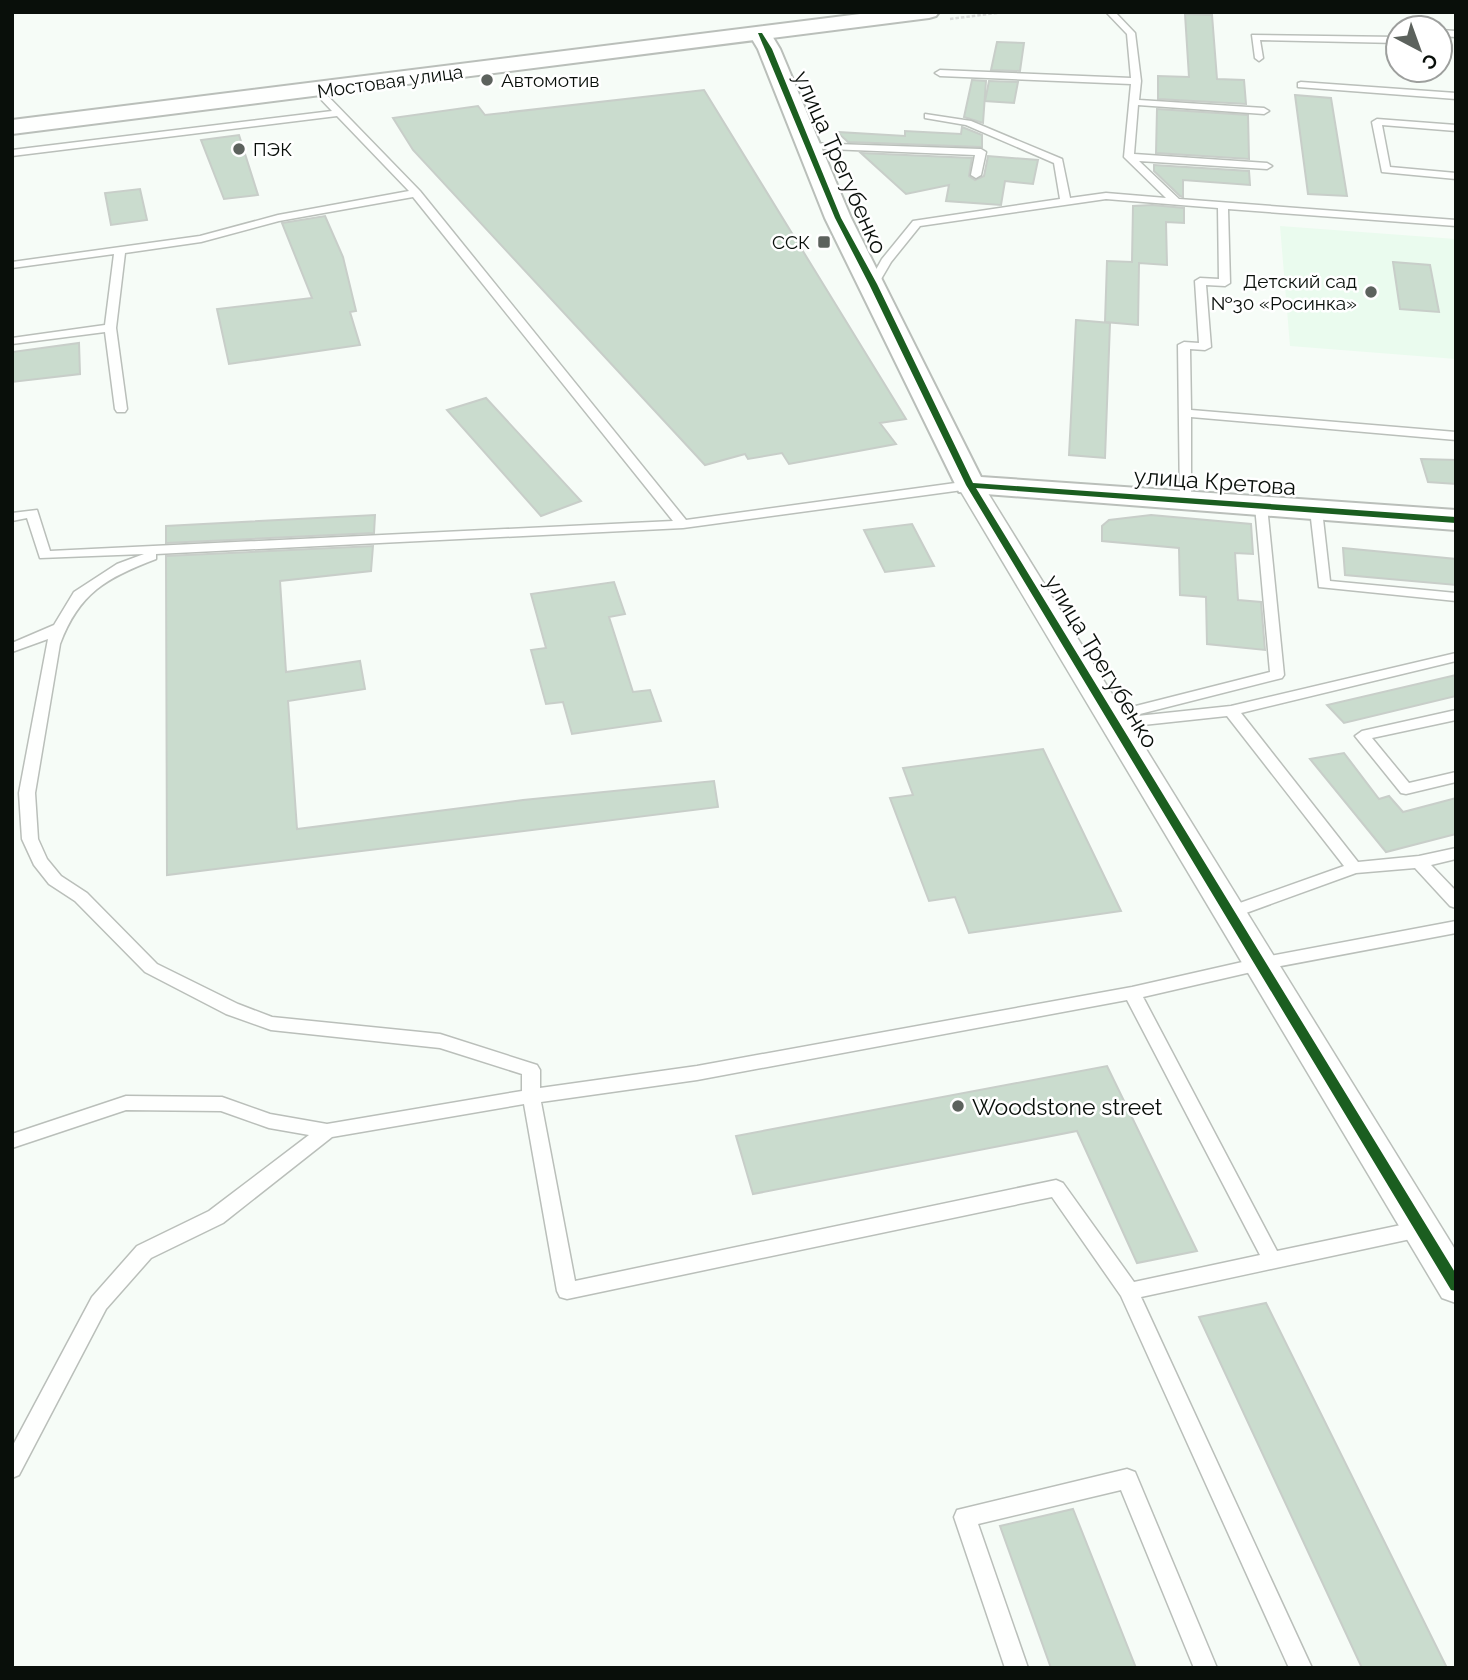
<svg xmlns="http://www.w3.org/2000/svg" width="1468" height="1680" font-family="Raleway,sans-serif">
	<rect width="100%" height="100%" fill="#f6fcf7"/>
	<polygon fill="#eafbee" points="1280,226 1456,239 1456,359 1290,346"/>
	<g fill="#cadcce" stroke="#c8cec9" stroke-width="2">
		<polygon points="1185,14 1212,15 1217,79 1244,80 1246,104 1158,99 1158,76 1189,77"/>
		<polygon points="997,42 1024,43 1020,71 991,70"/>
		<polygon points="972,80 986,81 983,123 964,117"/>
		<polygon points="989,81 1018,82 1014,103 985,101"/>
		<polygon points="704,90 906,419 880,423 896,444 789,464 782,453 748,459 745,454 705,465 413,150 393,118 478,106 485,115"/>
		<polygon points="1295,95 1331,98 1347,196 1308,194"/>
		<polygon points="1157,109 1248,115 1249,159 1156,153"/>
		<polygon points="962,127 982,135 982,147 848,142 837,132 905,136 905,131 961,134"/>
		<polygon points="239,135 258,195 224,199 201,140"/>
		<polygon points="861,153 972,158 969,176 975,180 984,176 988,156 1038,160 1033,184 1005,181 1001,205 946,201 949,185 906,194"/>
		<polygon points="1154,165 1249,171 1250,185 1183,180 1183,197 1180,196 1154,171"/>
		<polygon points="140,189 147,220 111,225 105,193"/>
		<polygon points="1152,205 1184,208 1184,223 1166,222 1167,265 1139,263 1138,325 1105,322 1107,261 1132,262 1133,206"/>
		<polygon points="325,216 343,257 356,311 350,312 360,345 229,364 217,309 312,298 282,223"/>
		<polygon points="1393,262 1430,265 1439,312 1400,309"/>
		<polygon points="1076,320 1110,323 1105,458 1069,455"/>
		<polygon points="79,343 80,374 12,382 12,352"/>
		<polygon points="486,398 581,501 541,516 447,410"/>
		<polygon points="1421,459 1456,460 1456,484 1428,482"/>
		<polygon points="375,515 374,533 166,543 166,526"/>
		<polygon points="1151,515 1251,524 1253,554 1235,553 1238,600 1261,602 1265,650 1207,644 1206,597 1180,595 1179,548 1102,541 1102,526 1109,520"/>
		<polygon points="912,524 934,566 885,572 864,530"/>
		<polygon points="373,546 371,571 280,581 286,672 360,661 365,689 288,701 297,829 523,800 714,781 718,807 167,875 166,556"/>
		<polygon points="1343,548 1456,559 1456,585 1345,575"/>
		<polygon points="614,582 625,614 609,617 633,692 650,690 661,721 572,734 563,702 546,704 531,650 546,648 531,594"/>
		<polygon points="1456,675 1456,696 1344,723 1327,705"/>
		<polygon points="1043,749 1121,911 969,933 955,897 929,901 890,798 913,795 903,768"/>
		<polygon points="1344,753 1379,799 1389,796 1403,812 1456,798 1456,834 1386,852 1310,759"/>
		<polygon points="1107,1066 1197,1251 1137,1263 1077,1131 753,1194 736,1136"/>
		<polygon points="1266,1303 1447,1668 1362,1668 1199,1317"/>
		<polygon points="1073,1509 1136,1668 1051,1668 1000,1526"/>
	</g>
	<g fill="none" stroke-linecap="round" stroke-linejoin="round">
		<g stroke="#babfba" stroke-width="3">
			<g id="lane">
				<polygon points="1106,12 1115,12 1135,33 1141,81 1139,100 1264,108 1269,111 1264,114 1138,105 1134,154 1267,163 1272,166 1267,169 1139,161 1179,199 1456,220 1456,226 1228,209 1230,283 1225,286 1206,285 1211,347 1205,350 1190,349 1191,410 1456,432 1456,440 1191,417 1191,500 1185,504 1180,503 1178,345 1184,342 1199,343 1195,281 1200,278 1219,279 1218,208 1106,199 920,226 891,262 877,286 869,286 868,284 882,259 913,221 1060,199 1054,163 966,125 925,118 925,114 971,121 1062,159 1070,198 1106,193 1166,198 1124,157 1131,84 940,76 935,73 940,70 1131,78 1127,34"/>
				<polygon points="1440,30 1456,31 1456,37 1440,36"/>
				<polygon points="1252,35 1398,37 1398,43 1260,40 1263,58 1259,61 1255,58"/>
				<polygon points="1301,82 1456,93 1456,99 1298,87 1298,83"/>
				<path d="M315,89h6l99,102 266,329 284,-39 6,4 -6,4 -287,39 -527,26v5c-50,19 -77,34 -96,85l-25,149 3,46 9,20 14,17 26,17 70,71 81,40 34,13 168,17 97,31 3,5v18l157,-22 435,-79 128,-29 196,-37v12l-196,37 -117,27 134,254 143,-30 7,2 3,6 -3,6 -7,2 -279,60 171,371h-23l-168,-372 -69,-99 -485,102 -7,-2 -3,-6 -33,-187 -192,33 -109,86 -72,35 -45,51 -87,166 -7,3v-31l80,-150 45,-51 72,-35 100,-76 -40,-7 -48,-17 -95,-1 -114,38v-14l114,-38 96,1 48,17 57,10 195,-33v-17l-82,-26 -169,-18 -45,-16 -81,-42 -70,-71 -26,-17 -15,-19 -12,-26 -3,-46 29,-154 -36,13v-9l42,-18 20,-33 43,-28 27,-10 -104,4 -13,-40 -15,3v-8l25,-3 13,41 623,-30 -260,-324 -134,24 -78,21 -76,11 -9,75 11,81 -2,3h-8l-2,-3 -10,-77 -93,12v-6l93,-13 9,-71 -102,14v-6l188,-26 78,-21 131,-24 -72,-75 -325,40v-6l320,-39 -17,-18zM1127,1000l133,255 -126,27 -71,-99 -7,-3 -481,101 -34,-179 156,-22z"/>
				<polygon points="1377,119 1456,125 1456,131 1382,125 1390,167 1456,173 1456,179 1382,172 1372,122"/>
				<polygon points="807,143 981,149 986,152 981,175 976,178 971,175 975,155 804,148 802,146"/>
				<polygon points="1261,502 1267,506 1284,675 1282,678 1128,717 1231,706 1456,653 1456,661 1241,713 1358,862 1419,856 1456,848 1456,859 1431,865 1456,891 1456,908 1450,906 1415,868 1356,873 1235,917 1223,917 1221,913 1223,909 1344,866 1227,716 1115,728 1108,723 1113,719 1110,715 1112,712 1270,672 1255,506"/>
				<polygon points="1316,506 1322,510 1330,581 1456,593 1456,601 1319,587 1310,510"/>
				<polygon points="1456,710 1456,720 1372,738 1409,783 1456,772 1456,782 1406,794 1401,793 1355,736 1362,731"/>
				<polygon points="1127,1469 1135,1472 1217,1668 1194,1668 1121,1490 978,1524 1028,1668 1005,1668 954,1517 957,1510"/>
			</g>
		</g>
		<g stroke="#babfba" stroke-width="3">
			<polygon id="street" points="970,477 979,480 983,485 1456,1251 1456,1303 1442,1298 957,485 961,480"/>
		</g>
		<g stroke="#babfba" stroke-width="4">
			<polygon id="secondary" points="760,28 768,29 780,49 851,218 981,477 1456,510 1456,530 959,492 825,218 758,49 749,34 752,29"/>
		</g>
		<g stroke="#babfba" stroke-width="4">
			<polygon id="primary" points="876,12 939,12 936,16 929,18 12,134 12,120"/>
		</g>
		<polyline stroke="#d8dbd9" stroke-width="2.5" stroke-dasharray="3.5 2" stroke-linecap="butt" points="950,19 1004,12"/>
		<use href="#lane" fill="#fefffe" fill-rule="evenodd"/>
		<use href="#street" fill="#fefffe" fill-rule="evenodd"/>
		<use href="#secondary" fill="#fefffe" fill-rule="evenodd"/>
		<use href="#primary" fill="#fefffe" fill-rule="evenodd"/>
		<g stroke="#fff" stroke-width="5">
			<polygon id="cycleway" points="758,33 762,33 772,49 841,218 877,284 973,483 1456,517 1456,523 976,488 1456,1274 1456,1291 1451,1290 966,485 869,284 835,218"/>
		</g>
		<use href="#cycleway" fill="#1b5e20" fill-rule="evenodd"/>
	</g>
	<g fill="#5c625d" stroke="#fff" stroke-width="2.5">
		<circle cx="487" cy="80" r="7"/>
		<circle cx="239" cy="149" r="7"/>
		<rect x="817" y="235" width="14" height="14" rx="3.5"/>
		<circle cx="1371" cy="292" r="7"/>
		<circle cx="958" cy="1106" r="7"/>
	</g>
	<g text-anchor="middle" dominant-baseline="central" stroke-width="5" stroke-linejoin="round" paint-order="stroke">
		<g font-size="19" fill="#090f0a" stroke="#fff" text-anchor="start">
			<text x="501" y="80">Автомотив</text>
			<text x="253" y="149">ПЭК</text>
			<text x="810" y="242" text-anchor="end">ССК</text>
			<text x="1357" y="281" text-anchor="end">Детский сад<tspan x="1357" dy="22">№30 «Росинка»</tspan></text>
		</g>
		<g font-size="19" fill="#090f0a" stroke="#fff">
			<text transform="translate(390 81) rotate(-8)">Мостовая улица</text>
		</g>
		<g font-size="23" fill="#090f0a" stroke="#fff">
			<text transform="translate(841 162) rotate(66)">улица Трегубенко</text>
			<text transform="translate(1215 481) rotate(4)">улица Кретова</text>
			<text transform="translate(1102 661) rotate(59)">улица Трегубенко</text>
		</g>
		<g font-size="23" fill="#090f0a" stroke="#fff" text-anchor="start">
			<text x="972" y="1106">Woodstone street</text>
		</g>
	</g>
	<rect width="1468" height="1680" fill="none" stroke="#090f0a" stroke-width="28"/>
	<g transform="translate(1419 49) rotate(139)"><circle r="33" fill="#ffffff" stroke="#9d9f9d" stroke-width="2"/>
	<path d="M0-5L12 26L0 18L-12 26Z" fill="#5c625d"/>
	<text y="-10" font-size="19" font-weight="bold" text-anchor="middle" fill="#090f0a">С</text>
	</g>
</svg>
